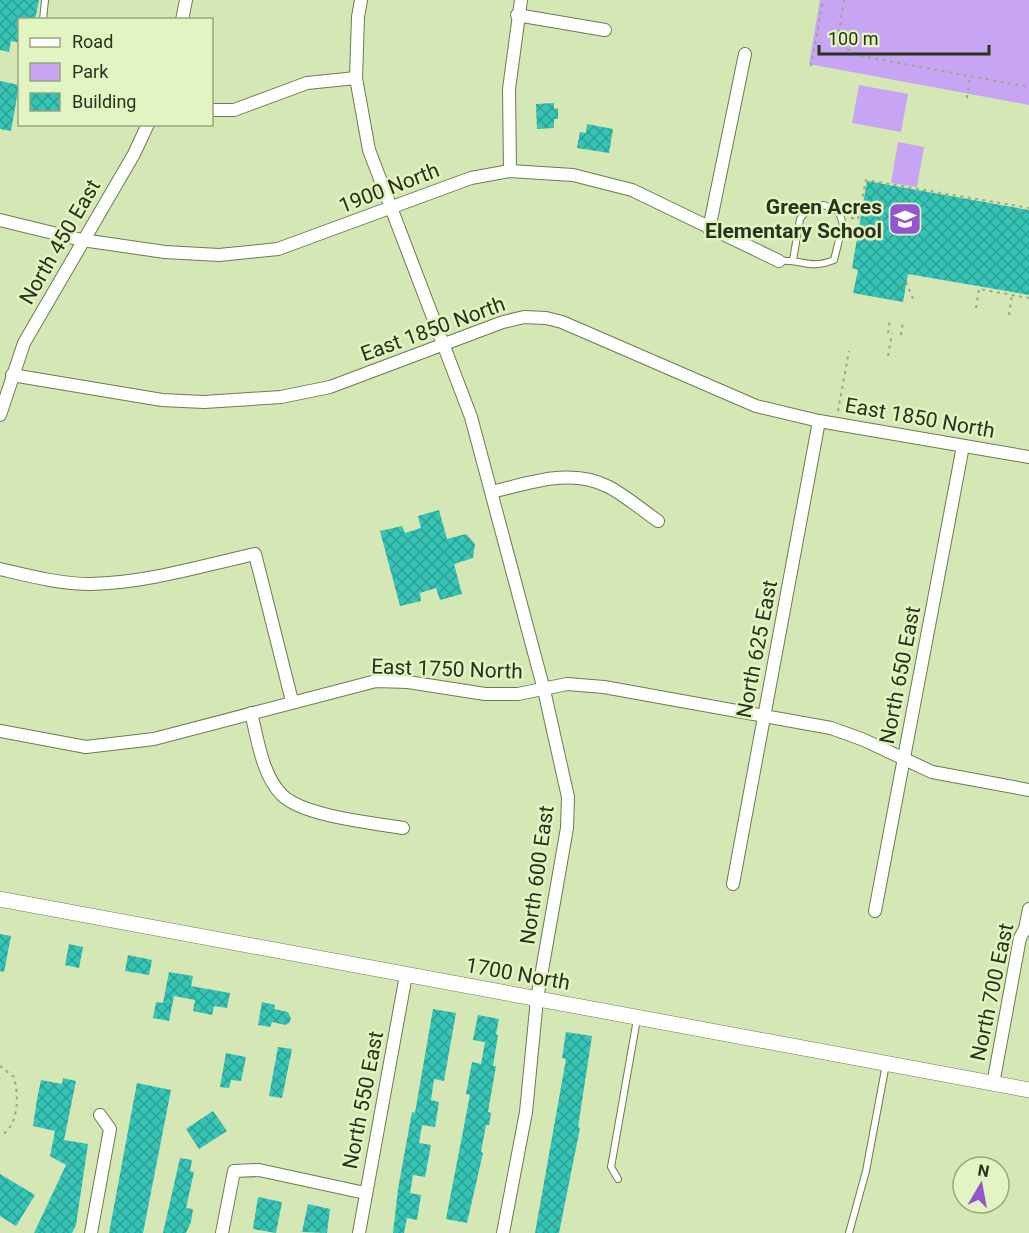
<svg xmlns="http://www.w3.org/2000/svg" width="1029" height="1233" font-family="Roboto,sans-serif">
	<defs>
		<pattern id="building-cross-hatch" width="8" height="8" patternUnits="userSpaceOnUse" patternTransform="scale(1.5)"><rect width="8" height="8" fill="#35c4b5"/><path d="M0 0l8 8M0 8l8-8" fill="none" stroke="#2da093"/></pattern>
	</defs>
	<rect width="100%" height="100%" fill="#d4e7b4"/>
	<g fill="#c8a4f5">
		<polygon points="820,0 1029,0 1029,105 809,64"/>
		<polygon points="859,85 908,94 901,132 852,123"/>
		<polygon points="898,142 924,147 917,187 891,183"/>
	</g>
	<g fill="url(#building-cross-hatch)">
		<polygon points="0,0 39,0 35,20 20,20 20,43 11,41 9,52 0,50"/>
		<polygon points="0,81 19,85 11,131 0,129"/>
		<polygon points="554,103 554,109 558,108 558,119 554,119 554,128 537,129 536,104"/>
		<polygon points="587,124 613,129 609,153 577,148 580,132 586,133"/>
		<polygon points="867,181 1029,210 1029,295 908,274 903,302 853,293 858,270 852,268"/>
		<polygon points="439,510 447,539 466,534 475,544 473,558 454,564 462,594 440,600 436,588 420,593 421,601 400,606 380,531 402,526 405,533 421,528 418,516"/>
		<polygon points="0,934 11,936 4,972 0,971"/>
		<polygon points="69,944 83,947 79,968 65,965"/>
		<polygon points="128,955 152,960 149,975 125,971"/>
		<polygon points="169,972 193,976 191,986 230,993 227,1008 214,1006 212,1015 193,1011 195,1000 174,996 169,1021 153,1018 156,1002 163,1003"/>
		<polygon points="262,1002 275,1005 274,1009 288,1012 291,1019 289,1023 286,1025 272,1022 270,1027 258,1025"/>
		<polygon points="433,1009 456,1013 444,1081 434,1079 431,1100 439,1102 435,1127 422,1125 419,1143 431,1145 425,1177 413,1175 410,1193 421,1195 417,1220 407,1218 404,1233 393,1233 398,1189 412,1112 415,1113"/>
		<polygon points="478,1015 499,1019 496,1034 498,1035 493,1066 496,1066 488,1112 491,1113 489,1125 486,1125 481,1152 483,1153 467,1223 446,1219 470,1095 466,1094 472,1062 481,1064 485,1042 473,1040"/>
		<polygon points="566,1032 592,1036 578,1127 580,1128 559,1233 535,1233 566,1059 562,1058"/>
		<polygon points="278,1047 292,1049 282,1098 269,1096"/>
		<polygon points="226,1053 246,1057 241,1081 231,1080 229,1088 220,1087"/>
		<polygon points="63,1078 76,1081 64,1140 88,1144 76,1225 72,1233 34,1233 66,1165 50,1156 55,1131 33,1126 37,1099 41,1080 62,1084"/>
		<polygon points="137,1083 171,1090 143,1233 109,1233"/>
		<polygon points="213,1111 227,1131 199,1149 186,1129"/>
		<polygon points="180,1158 192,1160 190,1171 194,1172 186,1208 193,1209 191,1222 186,1233 163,1233"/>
		<polygon points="0,1174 35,1195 16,1226 0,1216"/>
		<polygon points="258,1197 282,1202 276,1233 253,1229"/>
		<polygon points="308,1204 330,1209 327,1233 302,1232"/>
	</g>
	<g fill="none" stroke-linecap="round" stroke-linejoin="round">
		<g stroke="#6c7c4e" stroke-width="8">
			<g id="service">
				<polyline points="43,20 45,0"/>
				<path d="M779,261c26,-2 29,9 55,-1l9,-36 -4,-12 -15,-7 -14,1 -10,13 -7,41"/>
				<polyline points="618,1179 611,1167 637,1019"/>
				<polyline points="849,1233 866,1171 886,1064"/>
			</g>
		</g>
		<g stroke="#6c7c4e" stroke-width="14">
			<g id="minor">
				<polyline points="361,0 358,17 356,78 369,150 471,417 544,690 568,797 567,828 537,999 526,1112 503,1233"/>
				<polyline points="517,15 605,30"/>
				<polyline points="182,20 186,0"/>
				<polyline points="212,110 234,110 307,83 356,78"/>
				<polyline points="510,171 509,89 521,0"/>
				<polyline points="0,220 82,240 165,252 219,255 278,249 471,178 510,171 573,175 632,190 779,261"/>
				<polyline points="709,229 745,54"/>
				<polyline points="12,375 162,400 204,402 281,397 330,387 503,322 524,317 546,318 562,322 756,406 819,421 1029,457"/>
				<polyline points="0,415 24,343 134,154 148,124"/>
				<path d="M492,492c37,-9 80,-25 117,-5 17,9 33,23 49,34"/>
				<path d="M0,569c30,7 60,15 91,15 55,-1 110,-18 164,-30l37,147"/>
				<path d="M251,713c7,27 11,62 31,82 21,21 91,28 121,33"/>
				<polyline points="0,731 86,747 154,739 376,681 408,682 485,694 518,694 567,684 604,687 831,728 864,740 932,772 1029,790"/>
				<polyline points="733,884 819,421"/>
				<polyline points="875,911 963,446"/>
				<polyline points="993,1084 1020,938 1025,929 1029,909"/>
				<polyline points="91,1233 110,1129 100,1115"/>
				<polyline points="222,1233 234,1171 259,1170 365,1193"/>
				<polyline points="359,1233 406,975"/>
			</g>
		</g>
		<g stroke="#6c7c4e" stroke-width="16">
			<polyline id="tertiary" points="0,899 1029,1090"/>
		</g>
		<g stroke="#9aa981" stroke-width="2" stroke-dasharray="3 4.5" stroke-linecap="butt">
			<polyline points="844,0 839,32 843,47 861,56 1029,87"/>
			<polyline points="811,66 823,0"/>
			<polyline points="967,98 970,76"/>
			<polyline points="851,218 858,219 866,180 1029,208"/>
			<polyline points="906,282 914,301"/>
			<polyline points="976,308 979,289 1029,298"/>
			<polyline points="1009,315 1012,295"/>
			<polyline points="888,333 890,319"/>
			<polyline points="901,335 903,322"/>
			<polyline points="888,356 892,333"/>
			<polyline points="838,411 849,351"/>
			<path d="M0,1066l14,11c5,18 5,50 -14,59"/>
		</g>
		<use href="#service" stroke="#fff" stroke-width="6"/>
		<use href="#minor" stroke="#fff" stroke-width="12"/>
		<use href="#tertiary" stroke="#fff" stroke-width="15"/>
	</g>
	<defs>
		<g id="school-square" transform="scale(1.725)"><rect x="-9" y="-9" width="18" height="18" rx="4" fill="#9257ce" stroke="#e1f4c1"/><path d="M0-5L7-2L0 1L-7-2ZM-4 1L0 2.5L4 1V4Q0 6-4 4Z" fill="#fff"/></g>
	</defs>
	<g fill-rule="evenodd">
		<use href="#school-square" x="905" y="219"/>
	</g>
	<g text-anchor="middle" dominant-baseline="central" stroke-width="5" stroke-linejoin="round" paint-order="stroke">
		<g font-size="21" fill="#2a311d" stroke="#e1f4c1">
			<text transform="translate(389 188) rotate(-21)">1900 North</text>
			<text transform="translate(60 242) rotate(-60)">North 450 East</text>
			<text transform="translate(433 329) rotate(-20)">East 1850 North</text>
			<text transform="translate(920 418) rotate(10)">East 1850 North</text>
			<text transform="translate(757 649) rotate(-79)">North 625 East</text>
			<text transform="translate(447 669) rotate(2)">East 1750 North</text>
			<text transform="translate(900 675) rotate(-79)">North 650 East</text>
			<text transform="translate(537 875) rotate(-82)">North 600 East</text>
			<text transform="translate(518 974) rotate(10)">1700 North</text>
			<text transform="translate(992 992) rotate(-78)">North 700 East</text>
			<text transform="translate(363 1100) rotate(-79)">North 550 East</text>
		</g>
		<g font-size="21" font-weight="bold" fill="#2a311d" stroke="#e1f4c1" text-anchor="end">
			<text x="882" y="207">Green Acres<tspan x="882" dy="24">Elementary School</tspan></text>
		</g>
	</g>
	<rect x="18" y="18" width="195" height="108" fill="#e1f4c1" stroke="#98a67f" stroke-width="1.5"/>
	<rect x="30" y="38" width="30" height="9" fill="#ffffff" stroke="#98a67f" stroke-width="1.5"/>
	<text x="72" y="48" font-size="18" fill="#2a311d">Road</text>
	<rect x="30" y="63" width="30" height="18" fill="#c8a4f5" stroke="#98a67f" stroke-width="1.5"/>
	<text x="72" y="78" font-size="18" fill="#2a311d">Park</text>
	<rect x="30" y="93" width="30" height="18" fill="url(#building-cross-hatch)" stroke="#98a67f" stroke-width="1.5"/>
	<text x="72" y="108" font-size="18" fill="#2a311d">Building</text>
	<g transform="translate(981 1185) rotate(10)"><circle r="28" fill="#e1f4c1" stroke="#98a67f" stroke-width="1.5"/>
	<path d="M0-4.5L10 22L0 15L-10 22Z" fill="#9257ce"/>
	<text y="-9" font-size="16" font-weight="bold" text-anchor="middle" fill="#2a311d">N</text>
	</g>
	<path d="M819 45v9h170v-9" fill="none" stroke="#2a311d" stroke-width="3"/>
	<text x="828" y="45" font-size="18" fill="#2a311d" stroke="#e1f4c1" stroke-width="4.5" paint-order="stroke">100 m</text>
</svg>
